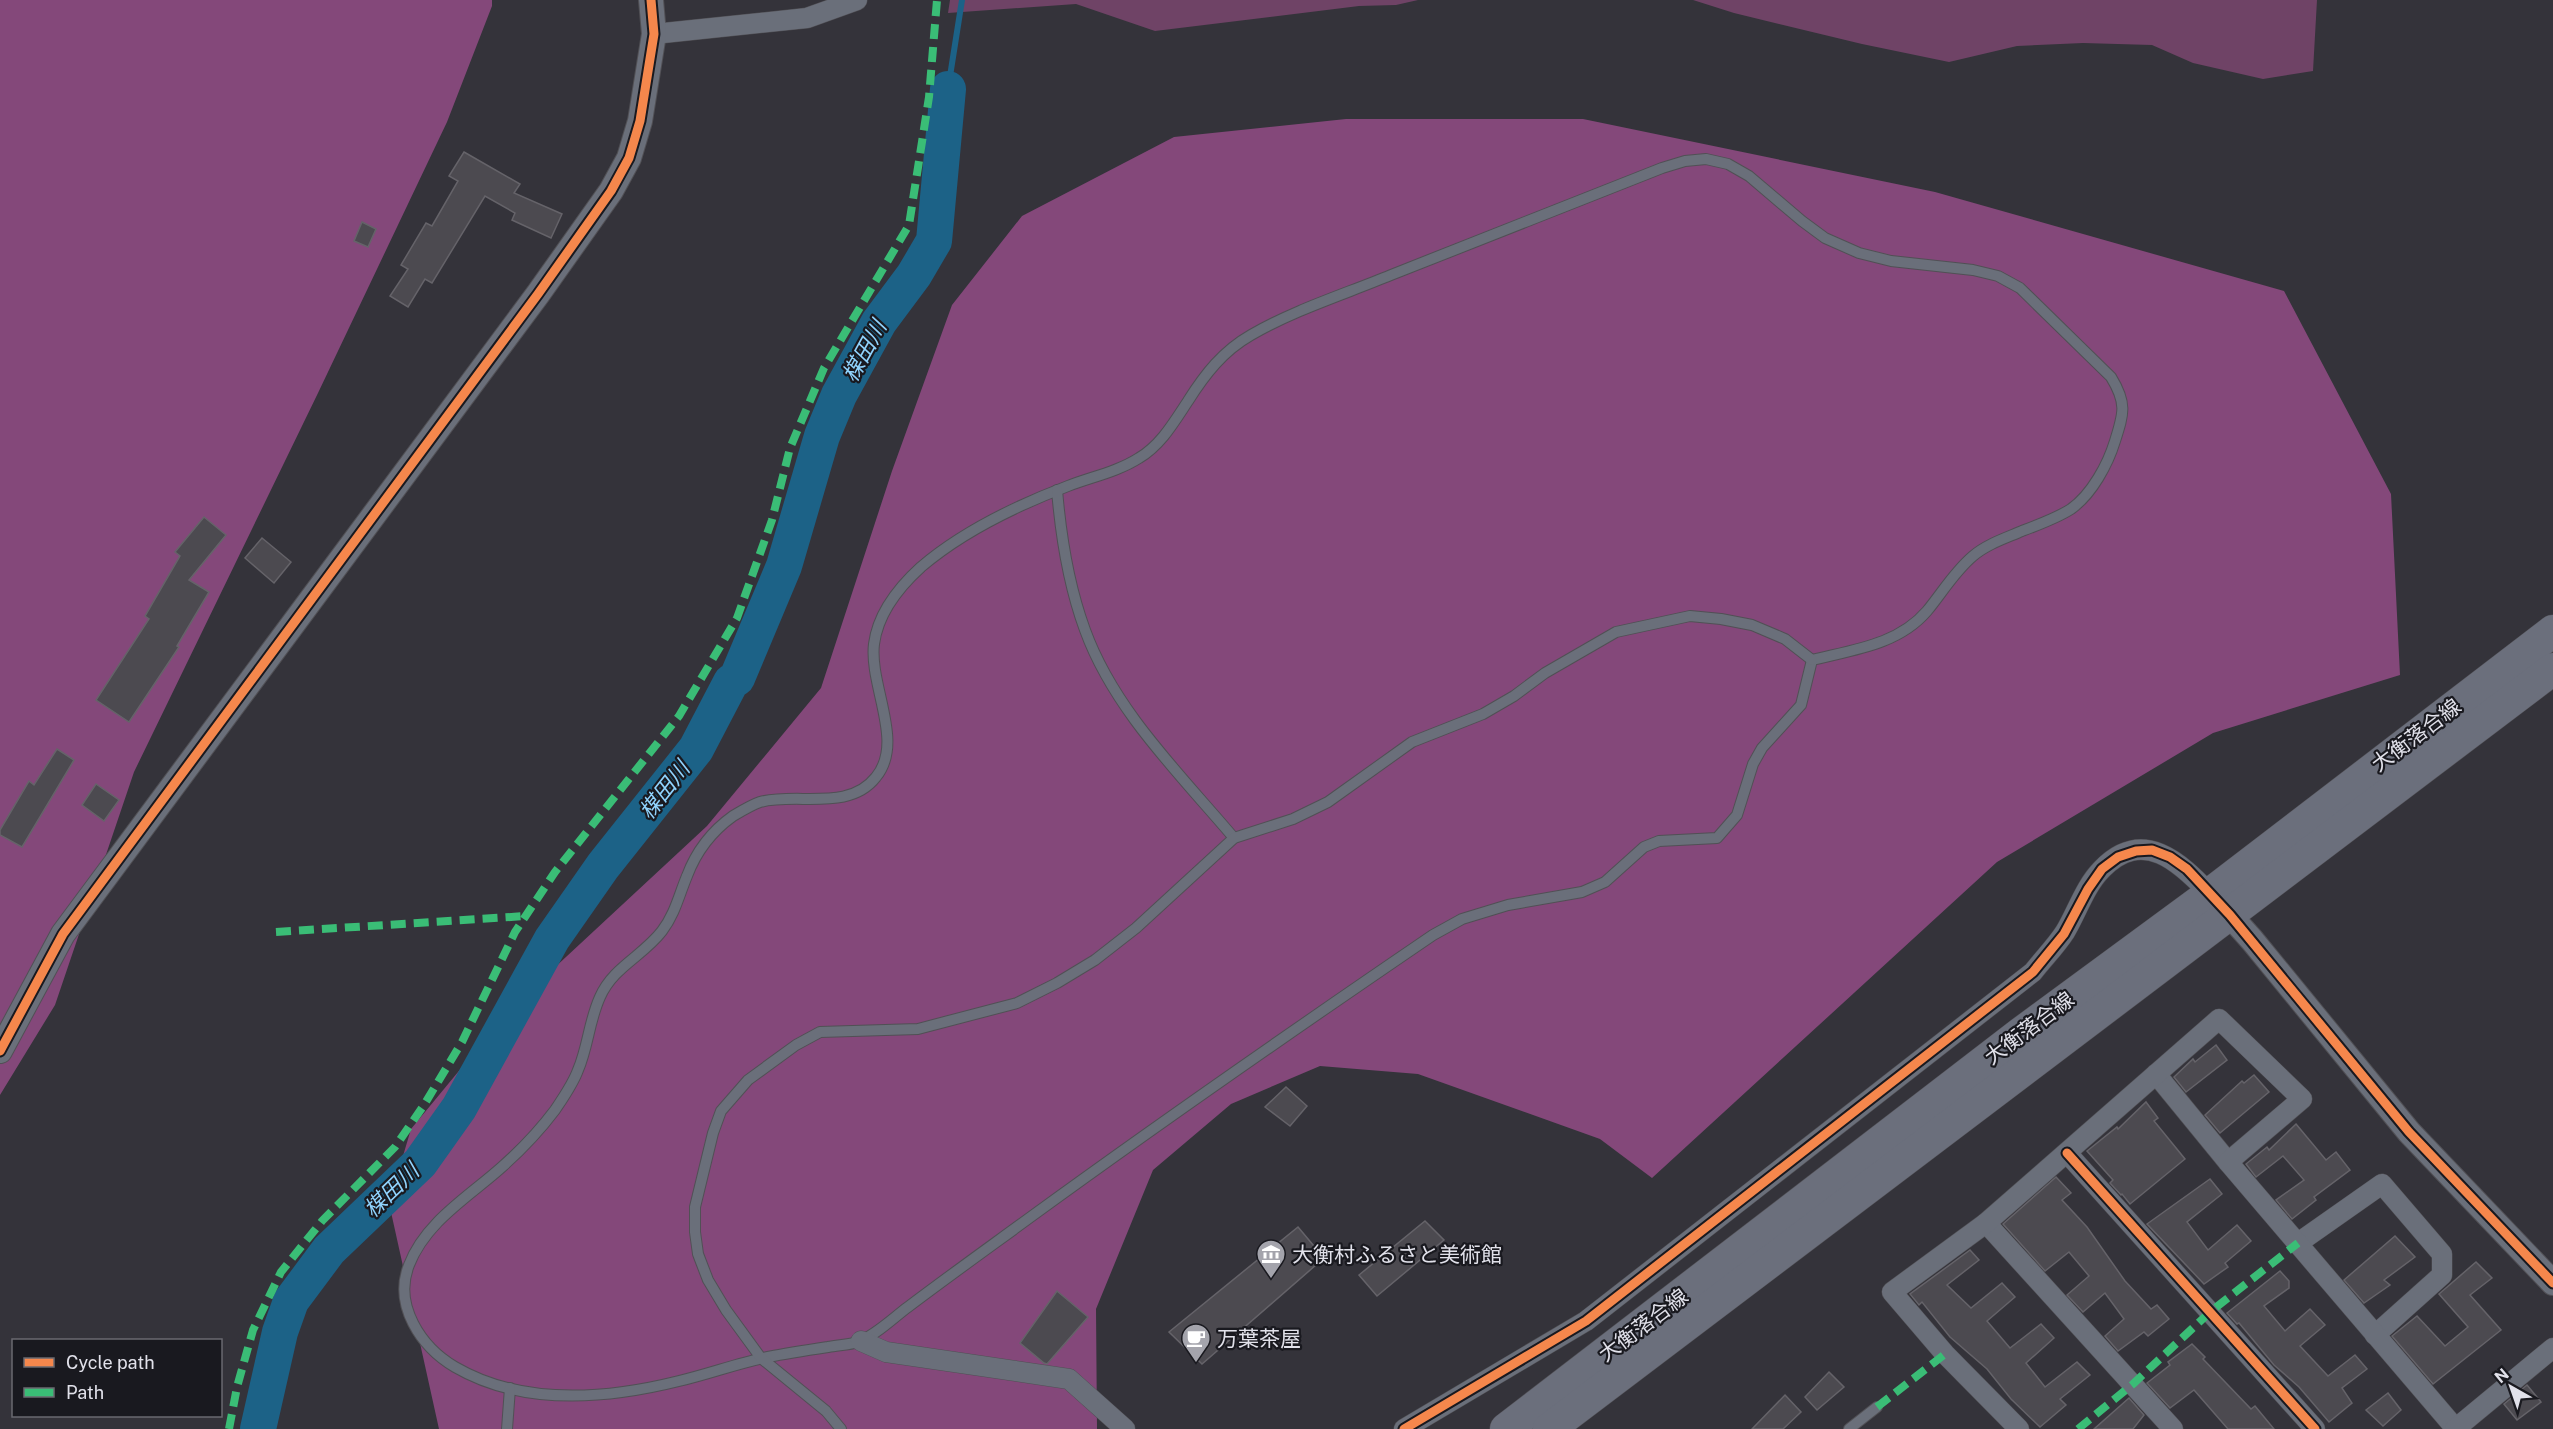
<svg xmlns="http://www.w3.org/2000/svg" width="2553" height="1429" font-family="'Public Sans','Noto Sans JP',sans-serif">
	<rect width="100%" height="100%" fill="#34333a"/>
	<g fill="#6f4366">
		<polygon points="950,0 1418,0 1396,5 1359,6 1155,31 1076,4 948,13"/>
		<polygon points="1693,0 2317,0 2313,71 2263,79 2193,63 2152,45 2083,43 2017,46 1949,62 1862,44 1734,13"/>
	</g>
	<g fill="#84487a">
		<polygon points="0,0 492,0 492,6 447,122 318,393 134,772 55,1005 0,1095"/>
		<polygon points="1346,119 1583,119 1935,192 2284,291 2391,494 2400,675 2213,733 1997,862 1652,1178 1600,1139 1418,1074 1320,1066 1231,1104 1153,1170 1096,1309 1097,1429 439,1429 389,1203 411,1129 510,1009 707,826 821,688 892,471 952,305 1022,216 1174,137"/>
	</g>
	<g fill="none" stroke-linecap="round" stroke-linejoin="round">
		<polyline stroke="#1c6287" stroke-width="6" points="948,89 962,0"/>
		<polyline stroke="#1c6287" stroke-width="36" points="258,1429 280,1332 291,1301 329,1250 420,1163 459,1108 552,939 603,866 696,749 731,682 737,678 784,566 822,436 839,395 879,322 914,275 934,241 948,89"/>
	</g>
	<g fill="#4c4a50" stroke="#656369" stroke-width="1.5">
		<polygon points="464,152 520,184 514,193 562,214 551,238 512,220 515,213 485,196 432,283 425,279 408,307 390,296 408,269 401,265 426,223 432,226 458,181 449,176"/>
		<polygon points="362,222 376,229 368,247 354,241"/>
		<polygon points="204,517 226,535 189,580 209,592 177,646 179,647 129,722 96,700 149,619 145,616 180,556 175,552"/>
		<polygon points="262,538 291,562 274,583 245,558"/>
		<polygon points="57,749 74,760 22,847 0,835 0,830 29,781 34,785"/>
		<polygon points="96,784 119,800 104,821 82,805"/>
		<polygon points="2216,1045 2227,1060 2186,1092 2174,1077 2193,1059 2195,1062"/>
		<polygon points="2254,1075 2269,1092 2220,1133 2205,1115 2242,1081 2244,1083"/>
		<polygon points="1286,1087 1307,1106 1290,1126 1265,1107"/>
		<polygon points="2146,1102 2158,1118 2154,1121 2185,1159 2130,1204 2122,1194 2121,1195 2110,1183 2113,1180 2087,1151 2117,1127 2118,1129"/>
		<polygon points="2296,1124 2326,1160 2336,1152 2350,1170 2314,1197 2316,1200 2292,1219 2276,1200 2304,1180 2283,1156 2256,1177 2246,1164 2267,1147 2269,1150"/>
		<polygon points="2056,1177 2071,1193 2062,1200 2087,1227 2125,1281 2151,1309 2157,1305 2169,1319 2148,1336 2144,1332 2118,1351 2105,1336 2124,1319 2105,1293 2083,1312 2067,1295 2089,1276 2069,1252 2045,1271 2003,1224"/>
		<polygon points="2210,1179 2222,1194 2187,1222 2208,1250 2237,1225 2251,1241 2225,1263 2228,1267 2204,1284 2147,1224"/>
		<polygon points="1425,1221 1444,1240 1377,1296 1359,1275"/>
		<polygon points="1298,1227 1324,1258 1202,1364 1169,1332"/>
		<polygon points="2395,1236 2415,1257 2384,1280 2390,1285 2364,1303 2344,1280"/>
		<polygon points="1970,1250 1979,1260 1947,1285 1971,1308 2002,1283 2015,1297 1987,1321 2010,1348 2041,1324 2054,1338 2026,1363 2045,1387 2077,1362 2090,1375 2060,1399 2066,1405 2040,1427 2011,1399 1987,1369 1950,1337 1922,1302 1919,1305 1910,1294"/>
		<polygon points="2476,1262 2492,1278 2470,1295 2501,1330 2433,1384 2392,1336 2417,1316 2445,1346 2468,1327 2439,1294"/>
		<polygon points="2280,1271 2289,1281 2289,1288 2264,1306 2285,1331 2310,1309 2325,1325 2300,1346 2328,1376 2355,1355 2367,1369 2342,1388 2352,1403 2329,1422 2299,1387 2274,1365 2239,1323 2237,1324 2227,1313"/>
		<polygon points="1057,1291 1088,1317 1047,1364 1044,1363 1020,1343"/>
		<polygon points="2192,1344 2205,1357 2203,1359 2251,1409 2255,1406 2274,1429 2228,1429 2194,1390 2170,1408 2147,1383 2170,1365 2168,1362"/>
		<polygon points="1829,1372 1844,1387 1817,1410 1805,1397"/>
		<polygon points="2527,1385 2541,1402 2517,1420 2504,1404"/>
		<polygon points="2388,1393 2401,1410 2383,1426 2366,1410"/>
		<polygon points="1785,1395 1801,1412 1783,1429 1752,1429"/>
		<polygon points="2129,1398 2144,1415 2133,1429 2094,1429"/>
	</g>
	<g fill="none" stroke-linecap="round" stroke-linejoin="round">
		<g stroke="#515055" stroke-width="12">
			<g id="service">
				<path d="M1706,159l22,5 21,12 53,45 23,17 34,15 32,8 82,9 25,6 22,12 91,89c16,26 13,36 4,64 -7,23 -23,53 -44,68 -14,9 -33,16 -49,22 -16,7 -35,13 -49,25 -19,16 -31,37 -46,55 -29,34 -75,39 -115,49l-11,45 -39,43 -9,16 -16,51 -20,23 -58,3 -15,6 -39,35 -23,10 -74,13 -46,14 -29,16c-135,92 -269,185 -401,281 -41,30 -83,60 -124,91 -15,11 -32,28 -50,35 -9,3 -20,3 -30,5 -20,3 -40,6 -60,10 -30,6 -59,17 -89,24 -72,18 -157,25 -224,-14 -34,-20 -62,-62 -46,-102 17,-44 61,-69 94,-99 19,-17 37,-36 52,-56 8,-12 18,-26 23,-40 10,-23 11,-49 22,-73 13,-30 43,-41 62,-66 13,-17 17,-36 25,-55 9,-24 25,-45 46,-60 5,-3 21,-12 27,-14 37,-10 89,10 116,-25 29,-35 -7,-91 -2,-133 4,-31 25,-57 47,-77 41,-35 97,-62 147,-81 23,-9 49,-14 71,-28 22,-13 35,-36 49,-57 17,-27 35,-50 63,-66 43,-25 94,-41 140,-60 90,-36 181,-71 271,-107l23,-7z"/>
				<path d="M1057,490c4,48 11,94 28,140 29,80 95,144 149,208"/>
				<polyline points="507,1429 510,1388"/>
				<polyline points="841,1429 826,1411 761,1358 726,1310 708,1280 698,1254 695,1232 695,1207 713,1133 721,1111 748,1080 796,1045 820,1032 918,1029 1017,1003 1057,983 1095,960 1136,928 1234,838 1293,819 1328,802 1412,742 1483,714 1514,696 1545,673 1616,632 1690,616 1721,619 1752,625 1785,639 1812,660"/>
				<polyline points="1849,1429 1877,1407"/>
			</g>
		</g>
		<g stroke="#515055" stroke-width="21">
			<g id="minor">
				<polyline points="654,34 807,18 857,0"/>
				<polyline points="2156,1074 2228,1162"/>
				<polyline points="2067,1153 2315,1429"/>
				<polyline points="1986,1223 2173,1429"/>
				<polyline points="2298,1243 2382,1184 2442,1254 2442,1275 2375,1335"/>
				<polyline points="861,1341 886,1352 1069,1379 1125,1429"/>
				<path d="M1404,1429l182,-108 447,-349c10,-13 23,-26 32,-40 12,-20 20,-46 37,-63 41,-42 78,-7 108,25"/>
				<polyline points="2019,1429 1945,1354 1892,1292 1986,1223 2219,1019 2302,1099 2228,1162 2456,1429"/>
				<polyline points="2455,1429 2553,1348"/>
			</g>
		</g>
		<g stroke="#515055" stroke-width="26">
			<g id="tertiary">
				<polyline points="2218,902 2252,940 2409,1132 2553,1283"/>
				<polyline points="0,1051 63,934 538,294 611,191 629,158 640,121 654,34 651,0"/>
			</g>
		</g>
		<g stroke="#515055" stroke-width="33">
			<g id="primary">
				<polyline points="1506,1429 2021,1033 2210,894 2553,631"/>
				<polyline points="1549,1429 2553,669"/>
			</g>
		</g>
		<use href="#service" stroke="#6a6f7a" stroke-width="10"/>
		<use href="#minor" stroke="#6a6f7a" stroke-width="20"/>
		<use href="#tertiary" stroke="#6a6f7a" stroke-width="24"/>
		<use href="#primary" stroke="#6b6f7c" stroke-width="32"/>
		<g stroke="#3abd76" stroke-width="8" stroke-dasharray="15 8" stroke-linecap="butt">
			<polyline points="276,932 526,916"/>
			<polyline points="1877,1407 1945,1354"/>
			<polyline points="229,1429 237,1387 253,1330 281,1272 322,1221 395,1147 424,1105 462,1042 515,932 555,872 679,716 737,618 772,520 790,448 824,368 909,225 929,97 937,0"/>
			<polyline points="2078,1429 2133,1384 2210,1312 2298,1243"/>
		</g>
		<g stroke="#19191f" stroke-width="13">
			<g id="cycleway">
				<polyline points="0,1051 63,934 538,294 611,191 629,158 640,121 654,34 651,0"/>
				<polyline points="2067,1153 2315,1429"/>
				<polyline points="1404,1429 1586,1321 2033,972 2064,934 2088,889 2102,869 2118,857 2136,851 2152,850 2170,857 2187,869 2230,915 2409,1132 2553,1283"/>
			</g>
		</g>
		<use href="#cycleway" stroke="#f5874c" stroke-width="9"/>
	</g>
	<defs>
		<g id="museum-pin" transform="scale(1.5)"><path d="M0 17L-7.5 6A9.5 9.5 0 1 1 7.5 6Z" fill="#a4a4ac" stroke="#19191f"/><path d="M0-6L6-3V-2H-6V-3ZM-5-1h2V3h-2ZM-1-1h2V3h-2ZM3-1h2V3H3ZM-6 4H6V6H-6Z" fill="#fff"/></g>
		<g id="cafe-pin" transform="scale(1.5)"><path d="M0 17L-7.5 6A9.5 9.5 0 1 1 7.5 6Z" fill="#a4a4ac" stroke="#19191f"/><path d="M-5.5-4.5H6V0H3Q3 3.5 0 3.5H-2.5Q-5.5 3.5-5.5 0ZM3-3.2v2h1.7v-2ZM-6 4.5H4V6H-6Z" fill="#fff"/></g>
	</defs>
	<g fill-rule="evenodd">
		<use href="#museum-pin" x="1271" y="1254"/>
		<use href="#cafe-pin" x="1196" y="1338"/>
	</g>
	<g text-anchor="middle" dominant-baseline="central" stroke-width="4.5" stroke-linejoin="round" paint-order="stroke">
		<g font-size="21" fill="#e1e1ea" stroke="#19191f">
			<text transform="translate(2416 735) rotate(-37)">大衡落合線</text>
			<text transform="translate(2029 1028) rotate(-37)">大衡落合線</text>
			<text transform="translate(1643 1325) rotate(-37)">大衡落合線</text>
		</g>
		<g font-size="21" fill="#e1e1ea" stroke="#19191f" text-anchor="start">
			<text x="1292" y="1254">大衡村ふるさと美術館</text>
			<text x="1217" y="1338">万葉茶屋</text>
		</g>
		<g font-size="22" font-style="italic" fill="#90d3fd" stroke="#19191f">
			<text transform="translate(864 351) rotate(-61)">楳田川</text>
			<text transform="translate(664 790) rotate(-52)">楳田川</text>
			<text transform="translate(391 1190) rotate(-44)">楳田川</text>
		</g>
	</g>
	<rect x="12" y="1339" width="210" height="78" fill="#19191f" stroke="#696970" stroke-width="1.5"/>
	<rect x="24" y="1358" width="30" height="9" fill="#f5874c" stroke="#696970" stroke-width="1.5"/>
	<text x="66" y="1369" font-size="18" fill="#e1e1ea">Cycle path</text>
	<rect x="24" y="1388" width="30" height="9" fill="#3abd76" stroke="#696970" stroke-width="1.5"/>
	<text x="66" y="1399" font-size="18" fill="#e1e1ea">Path</text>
	<g transform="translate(2511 1387) rotate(320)" stroke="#19191f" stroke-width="4.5" paint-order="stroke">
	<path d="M0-4.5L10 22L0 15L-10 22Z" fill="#e1e1ea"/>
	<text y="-9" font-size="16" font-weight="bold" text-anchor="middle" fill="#e1e1ea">N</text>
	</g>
</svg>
